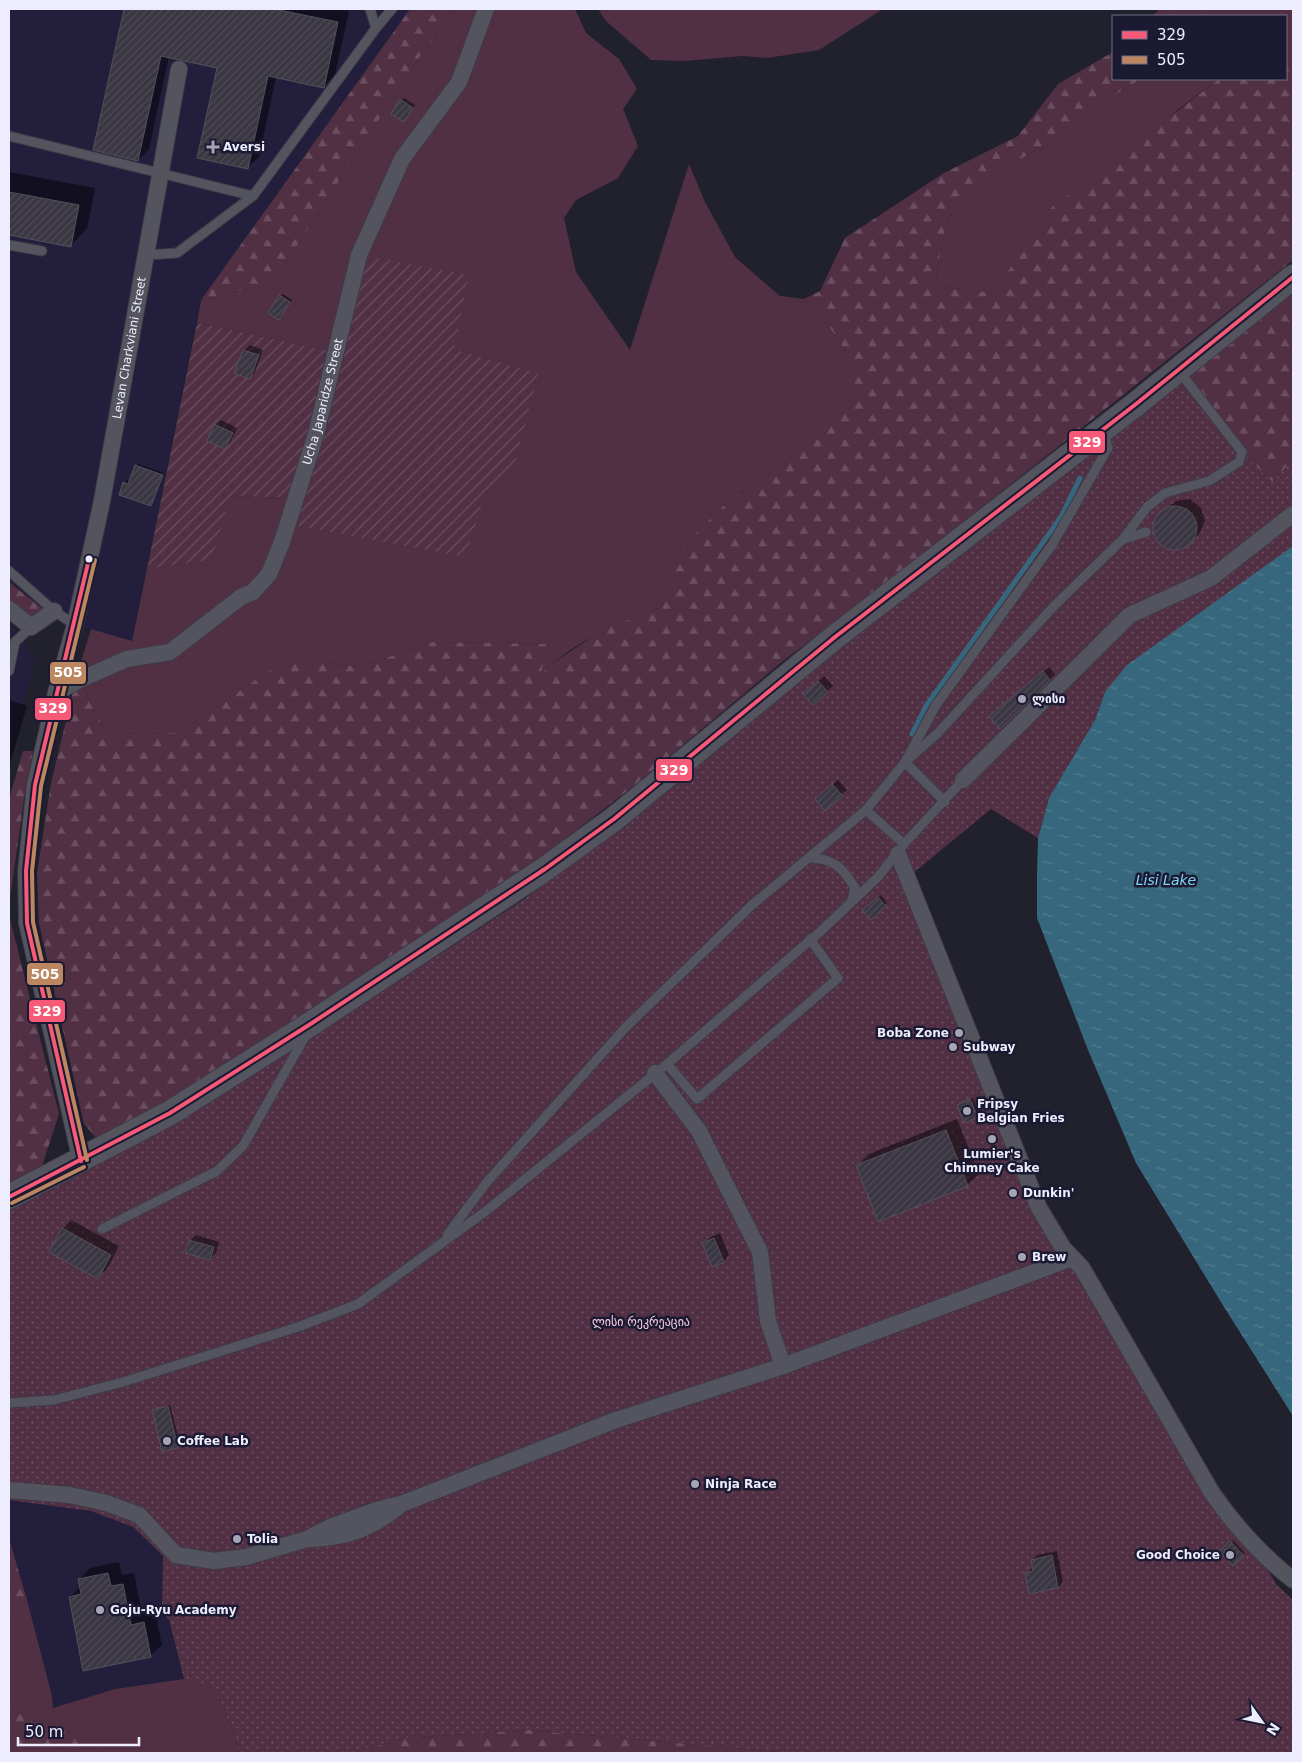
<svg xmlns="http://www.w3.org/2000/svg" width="1302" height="1762" font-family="'DejaVu Sans','Noto Sans Georgian',sans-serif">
	<defs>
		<pattern id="forest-firs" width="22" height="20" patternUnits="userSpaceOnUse" patternTransform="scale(1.25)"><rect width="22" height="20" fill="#523044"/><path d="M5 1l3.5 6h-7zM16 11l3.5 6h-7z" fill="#6b4e60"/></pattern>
		<pattern id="park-dots" width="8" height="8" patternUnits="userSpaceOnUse" patternTransform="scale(1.25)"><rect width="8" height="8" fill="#523044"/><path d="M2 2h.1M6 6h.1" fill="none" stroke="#6b4e60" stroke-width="1.8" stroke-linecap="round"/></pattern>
		<pattern id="garden-furrows" width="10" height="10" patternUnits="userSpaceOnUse" patternTransform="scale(1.25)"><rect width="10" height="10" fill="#523044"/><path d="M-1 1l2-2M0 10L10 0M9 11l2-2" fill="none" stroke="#6b4e60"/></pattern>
		<pattern id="water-ripples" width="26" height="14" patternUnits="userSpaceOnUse" patternTransform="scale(1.25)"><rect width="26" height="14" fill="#37677c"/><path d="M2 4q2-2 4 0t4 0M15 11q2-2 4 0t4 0" fill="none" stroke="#547d90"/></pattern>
		<pattern id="building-hatch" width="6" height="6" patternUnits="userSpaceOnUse" patternTransform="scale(1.25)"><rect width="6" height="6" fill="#3a3642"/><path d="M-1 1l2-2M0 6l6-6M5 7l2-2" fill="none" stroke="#4d4a55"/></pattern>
	</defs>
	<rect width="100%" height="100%" fill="#21202d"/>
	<g fill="#221e3c">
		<polygon points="9,9 410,9 201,300 132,641 75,625 43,609 9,582"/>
		<polygon points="9,622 35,659 9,758"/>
		<polygon points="9,1500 91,1511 133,1527 163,1556 162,1614 169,1619 184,1679 115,1689 53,1708 52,1696 9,1538"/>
	</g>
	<g fill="#523044">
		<path d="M456,9h119l11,24 33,26 18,30 -14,20 15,37 -20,32 -42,22 -12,18 12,54 54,78 59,-186 16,38 30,55 45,39 24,3 26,29 19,29v39l-65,68 -59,40 -41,42 -22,61c-45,17 -87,33 -122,68l6,-31 -113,-2 -74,25 -72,-9 -108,75 -72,1 -30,-59 14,-46 41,12 15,-72 65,-9 17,-64 67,2 170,58 19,-63 27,-18 25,-102 -83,-24 -118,3 -139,-29 4,-23 72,-17 146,-225z"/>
		<polygon points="598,9 883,9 819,50 767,58 742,56 685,61 651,60 606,21"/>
		<polygon points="1220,9 1293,9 1293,67 1286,65 1286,16 1214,16"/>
		<polygon points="1141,79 1219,79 1176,111 1017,260 994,293 937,286 936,273 948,218 984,179 1057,139 1124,89"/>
		<polygon points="27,1600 52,1696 53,1708 115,1689 184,1679 213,1688 234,1732 239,1753 102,1753 62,1726 32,1720 9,1706 9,1610"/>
	</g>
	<g fill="url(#forest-firs)">
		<polygon points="410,9 456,9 419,58 273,283 201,300"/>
		<polygon points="1160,9 1220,9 1214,16 1152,16"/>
		<polygon points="1113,52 1113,79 1141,79 1124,89 1057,139 984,179 948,218 936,273 937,286 994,293 1047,211 1219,79 1286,79 1286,65 1293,67 1293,260 880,588 783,661 635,785 519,874 166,1105 99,1141 84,1124 39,923 37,873 51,783 77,675 107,734 179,733 287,658 359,667 433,642 547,644 541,674 550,665 604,629 662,607 683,546 725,504 784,464 849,396 849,357 830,328 804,299 820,291 845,238 944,173 1018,136 1058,84"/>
		<polygon points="1293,288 1293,460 1272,482 1242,452 1186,379"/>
		<polygon points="9,582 43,609 31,627 9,608"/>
		<polygon points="23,751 33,751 24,799 9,906 9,799"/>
		<polygon points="9,915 59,1114 39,1175 9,1190"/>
		<polygon points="9,1538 27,1600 9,1610"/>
		<polygon points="9,1703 9,1706 32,1720 62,1726 102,1753 9,1753"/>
		<polygon points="529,1730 792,1753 351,1753 405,1738"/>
	</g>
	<polygon fill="url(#park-dots)" points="1186,379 1242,452 1272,482 1293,460 1293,546 1217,602 1105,692 1095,720 1049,798 1038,838 991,809 912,874 962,991 1041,1195 1250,1542 1277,1585 1293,1600 1293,1753 792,1753 529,1730 405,1738 351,1753 239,1753 234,1732 213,1688 184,1679 169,1619 162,1614 163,1556 133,1527 91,1511 9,1500 9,1209 173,1122 322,1031 520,902 612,835 848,639 1142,410"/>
	<polygon fill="url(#garden-furrows)" points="359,255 469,275 454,349 538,373 512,475 485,493 466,557 288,524 295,498 230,496 212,560 147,569 197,323 336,352"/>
	<polygon fill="url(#water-ripples)" points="1293,546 1293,1416 1224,1307 1136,1163 1088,1050 1037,918 1037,876 1038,838 1049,798 1095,720 1105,692 1127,665"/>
	<g fill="#0007">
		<polygon points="125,9 337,9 349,11 335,75 324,86 276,76 259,157 247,168 218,67 169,56 149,149 138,160 95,149"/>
		<polygon points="404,98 415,105 406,118 401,100"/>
		<polygon points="9,172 95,188 87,229 70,246 9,234"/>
		<polygon points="283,294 292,300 281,316 280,296"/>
		<polygon points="250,345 263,350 255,372 249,378 236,373 245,350"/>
		<polygon points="221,420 237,428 230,443 225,448 215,425"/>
		<polygon points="138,464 164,473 151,505 125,483 127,480 130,482"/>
		<polygon points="1190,499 1201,508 1205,521 1199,534 1190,543 1177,549 1163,545 1155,533 1155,526 1161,513 1176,501"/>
		<polygon points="1049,667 1055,674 1000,728 996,711"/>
		<polygon points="824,676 833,686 813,703 810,689"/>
		<polygon points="9,700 27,706 9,767"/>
		<polygon points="838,780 847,790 825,809 822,794"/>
		<polygon points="881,895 887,903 871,918 864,910"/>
		<polygon points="973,1098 979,1114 977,1116 958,1105"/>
		<polygon points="957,1119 979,1174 967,1185 858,1165 869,1154"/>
		<polygon points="71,1220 119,1246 107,1269 98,1277 63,1229"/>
		<polygon points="720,1233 729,1255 724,1261 712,1265 703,1244 709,1238"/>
		<polygon points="196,1235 219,1242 216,1253 210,1258 190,1241"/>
		<polygon points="170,1405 180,1444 177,1446 153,1410"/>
		<polygon points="1233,1540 1245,1553 1233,1565 1221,1552"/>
		<polygon points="1057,1551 1063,1582 1058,1587 1027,1573 1033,1567 1032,1560 1037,1555"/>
		<polygon points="119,1562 122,1575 134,1573 142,1614 155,1612 162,1645 150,1656 70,1597 80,1587 79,1580 90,1568"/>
	</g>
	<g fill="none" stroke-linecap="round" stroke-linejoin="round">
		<polyline stroke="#37677c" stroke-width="5" points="912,734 926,706 1061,517 1080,478"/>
	</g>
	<g fill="url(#building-hatch)" stroke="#54505b">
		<polygon points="124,9 274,9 338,22 324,88 268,76 248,169 197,158 217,68 161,56 138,161 93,150"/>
		<polygon points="400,99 413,108 404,122 391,114"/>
		<polygon points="9,192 79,205 71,247 9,235"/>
		<polygon points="279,295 290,302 279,320 268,313"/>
		<polygon points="243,350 259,355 250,379 234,373"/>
		<polygon points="214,424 233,433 225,449 207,441"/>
		<polygon points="135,465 163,475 151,506 119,495 123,482 128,484"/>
		<circle cx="1175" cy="528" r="22"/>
		<polygon points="1043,671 1050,680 1000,729 989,716"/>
		<polygon points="818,681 828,692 813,705 803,694"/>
		<polygon points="832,784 843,796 825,811 815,799"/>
		<polygon points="878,897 886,906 871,920 862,910"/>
		<polygon points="970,1099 978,1118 964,1123 957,1105"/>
		<polygon points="946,1130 968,1186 878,1222 856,1165"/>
		<polygon points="62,1228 111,1255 98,1279 49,1252"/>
		<polygon points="714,1238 724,1262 712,1267 702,1243"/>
		<polygon points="189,1240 214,1247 210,1260 185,1253"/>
		<polygon points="168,1406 178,1448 162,1452 152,1410"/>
		<polygon points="1230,1541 1244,1556 1233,1566 1219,1552"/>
		<polygon points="1052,1555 1058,1588 1029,1594 1025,1573 1033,1571 1031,1560"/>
		<polygon points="108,1573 111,1586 123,1584 131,1625 144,1622 151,1657 83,1671 69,1597 81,1594 78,1579"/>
	</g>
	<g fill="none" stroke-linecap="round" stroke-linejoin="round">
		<g stroke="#3d3b47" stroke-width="11">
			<g id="lane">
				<polyline points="376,28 392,9"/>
				<polyline points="9,136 253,196"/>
				<polyline points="9,245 42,251"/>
				<polyline points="147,255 177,253 253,196 376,28 370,9"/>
				<polyline points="1124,539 1146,532"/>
				<polyline points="9,571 54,611 75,625"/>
				<polyline points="9,671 15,642 31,627"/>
				<polyline points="945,802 905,762 938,733 1055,605 1123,539 1147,507 1165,493 1209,481 1239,462 1242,452 1179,371"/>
				<polyline points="866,810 904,844"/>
				<path d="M810,858c23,0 33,10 45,30l-3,12"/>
				<polyline points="667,1064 697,1099 838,978 810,939"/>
				<polyline points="102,1229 217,1171 243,1146 306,1035"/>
				<polyline points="447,1235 487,1182 625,1028 752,905 866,810 905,762 936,705 1052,545 1108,448 1104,432"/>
				<polyline points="9,1403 54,1400 123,1382 298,1327 358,1304 486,1211 667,1064 822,930 878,877 904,844 963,780"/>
			</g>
		</g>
		<g stroke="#3d3b47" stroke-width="18">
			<g id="street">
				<polyline points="9,609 31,627 54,611"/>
				<path id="s1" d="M56,693l23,-13 48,-21 43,-7 71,-55 12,-5 16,-18 13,-32 34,-108 43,-179 43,-96 57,-77 27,-73"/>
				<polyline points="963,780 1130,615 1211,578 1293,514"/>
				<path d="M898,854l141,354 24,40 19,20 130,225c23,33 49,62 81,87"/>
				<polyline points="655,1073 699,1131 760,1252 768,1321 783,1366"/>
				<path id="s2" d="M81,1161l-54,-238 -1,-52 9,-86 21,-92 19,-68 27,-124 77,-432"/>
				<polyline points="9,1490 70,1495 106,1503 139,1515 176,1555 214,1561 246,1557 307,1539 330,1527 377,1510 404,1503 616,1420 783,1366 1072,1258"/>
				<path d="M311,1539c36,-2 58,-9 87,-32"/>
			</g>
		</g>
		<g stroke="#3d3b47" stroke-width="26">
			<polyline id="secondary" points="9,1197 170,1113 312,1023 545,869 614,819 835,637 1136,404 1293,277"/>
		</g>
		<use href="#lane" stroke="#54545f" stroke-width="9"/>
		<use href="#street" stroke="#54545f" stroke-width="16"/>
		<use href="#secondary" stroke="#54545f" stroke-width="24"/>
		<g stroke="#1c1a33" stroke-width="8">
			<g id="bus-1">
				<polyline points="81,1161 27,923 26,871 35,785 89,559"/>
				<polyline points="9,1197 170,1113 312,1023 545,869 614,819 835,637 1136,404 1293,277"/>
			</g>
		</g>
		<g stroke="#1c1a33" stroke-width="8">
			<g id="bus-2">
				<polyline points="87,1160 33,922 32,871 41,786 95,560"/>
				<polyline points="12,1203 84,1167"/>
			</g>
		</g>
		<use href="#bus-1" stroke="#f75a77" stroke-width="4"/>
		<use href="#bus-2" stroke="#bb8660" stroke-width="4"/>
	</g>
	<g fill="#a6a5b6" stroke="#1c1a33" stroke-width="2">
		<path d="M210.5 139.5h5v5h5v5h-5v5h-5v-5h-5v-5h5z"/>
		<circle cx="1022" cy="699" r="5"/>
		<circle cx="959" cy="1033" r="5"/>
		<circle cx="953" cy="1047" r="5"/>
		<circle cx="967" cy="1111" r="5"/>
		<circle cx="992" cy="1139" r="5"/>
		<circle cx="1013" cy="1193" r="5"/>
		<circle cx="1022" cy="1257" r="5"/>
		<circle cx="167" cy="1441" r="5"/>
		<circle cx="695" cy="1484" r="5"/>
		<circle cx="237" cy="1539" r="5"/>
		<circle cx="1230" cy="1555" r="5"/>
		<circle cx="100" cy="1610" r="5"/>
	</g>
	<circle fill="#ededff" stroke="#1c1a33" stroke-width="2" cx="89" cy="559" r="4.5"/>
	<g text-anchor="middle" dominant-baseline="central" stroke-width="5" stroke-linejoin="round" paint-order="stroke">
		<g font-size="12" font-weight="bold" fill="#ededff" stroke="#1c1a33" text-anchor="start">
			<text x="223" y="147">Aversi</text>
			<text x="1032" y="699">ლისი</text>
			<text x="949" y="1033" text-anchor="end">Boba Zone</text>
			<text x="963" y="1047">Subway</text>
			<text x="977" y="1104">Fripsy<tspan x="977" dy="14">Belgian Fries</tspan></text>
			<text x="992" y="1154" text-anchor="middle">Lumier's<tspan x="992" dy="14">Chimney Cake</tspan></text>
			<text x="1023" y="1193">Dunkin'</text>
			<text x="1032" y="1257">Brew</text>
			<text x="177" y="1441">Coffee Lab</text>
			<text x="705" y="1484">Ninja Race</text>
			<text x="247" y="1539">Tolia</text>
			<text x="1220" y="1555" text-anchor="end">Good Choice</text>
			<text x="110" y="1610">Goju-Ryu Academy</text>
		</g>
		<g font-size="12" fill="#ededff" stroke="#1c1a33">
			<text stroke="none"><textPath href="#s2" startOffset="830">Levan Charkviani Street</textPath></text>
			<text stroke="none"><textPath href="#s1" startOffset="430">Ucha Japaridze Street</textPath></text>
		</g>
		<g font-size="12" fill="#f7cae0" stroke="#1c1a33">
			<text x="641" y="1322">ლისი რეკრეაცია</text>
		</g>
		<g font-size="14" font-style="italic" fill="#80d5f8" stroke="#1c1a33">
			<text x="1166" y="880">Lisi Lake</text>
		</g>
	</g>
	<g stroke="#1c1a33" stroke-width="2">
		<rect x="1068" y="430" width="38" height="24" rx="5" fill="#f75a77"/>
		<rect x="49" y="661" width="38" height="24" rx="5" fill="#bb8660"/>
		<rect x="34" y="697" width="38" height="24" rx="5" fill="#f75a77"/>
		<rect x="655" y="758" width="38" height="24" rx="5" fill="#f75a77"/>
		<rect x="26" y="962" width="38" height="24" rx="5" fill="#bb8660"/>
		<rect x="28" y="999" width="38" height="24" rx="5" fill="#f75a77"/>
	</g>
	<g font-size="14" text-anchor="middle" font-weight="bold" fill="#fff">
		<text x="1087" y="447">329</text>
		<text x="68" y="677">505</text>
		<text x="53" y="713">329</text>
		<text x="674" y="775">329</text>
		<text x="45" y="979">505</text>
		<text x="47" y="1016">329</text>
	</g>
	<rect width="1302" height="1762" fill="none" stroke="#ededff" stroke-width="20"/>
	<rect x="1112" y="15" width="175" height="65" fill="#1c1a33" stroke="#706e85"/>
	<rect x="1122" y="31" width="25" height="8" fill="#f75a77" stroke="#706e85"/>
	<text x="1157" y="40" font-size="15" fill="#ededff">329</text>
	<rect x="1122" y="56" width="25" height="8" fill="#bb8660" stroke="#706e85"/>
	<text x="1157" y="65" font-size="15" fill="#ededff">505</text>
	<g transform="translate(1262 1722) rotate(123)" stroke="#1c1a33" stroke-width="4" paint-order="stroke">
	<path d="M0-4L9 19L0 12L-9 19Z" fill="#ededff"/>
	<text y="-8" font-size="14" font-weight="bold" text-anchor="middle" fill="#ededff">N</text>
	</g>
	<path d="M18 1737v8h121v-8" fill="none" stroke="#ededff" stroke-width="2.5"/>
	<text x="25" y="1737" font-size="15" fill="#ededff" stroke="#1c1a33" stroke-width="4" paint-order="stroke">50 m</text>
</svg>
